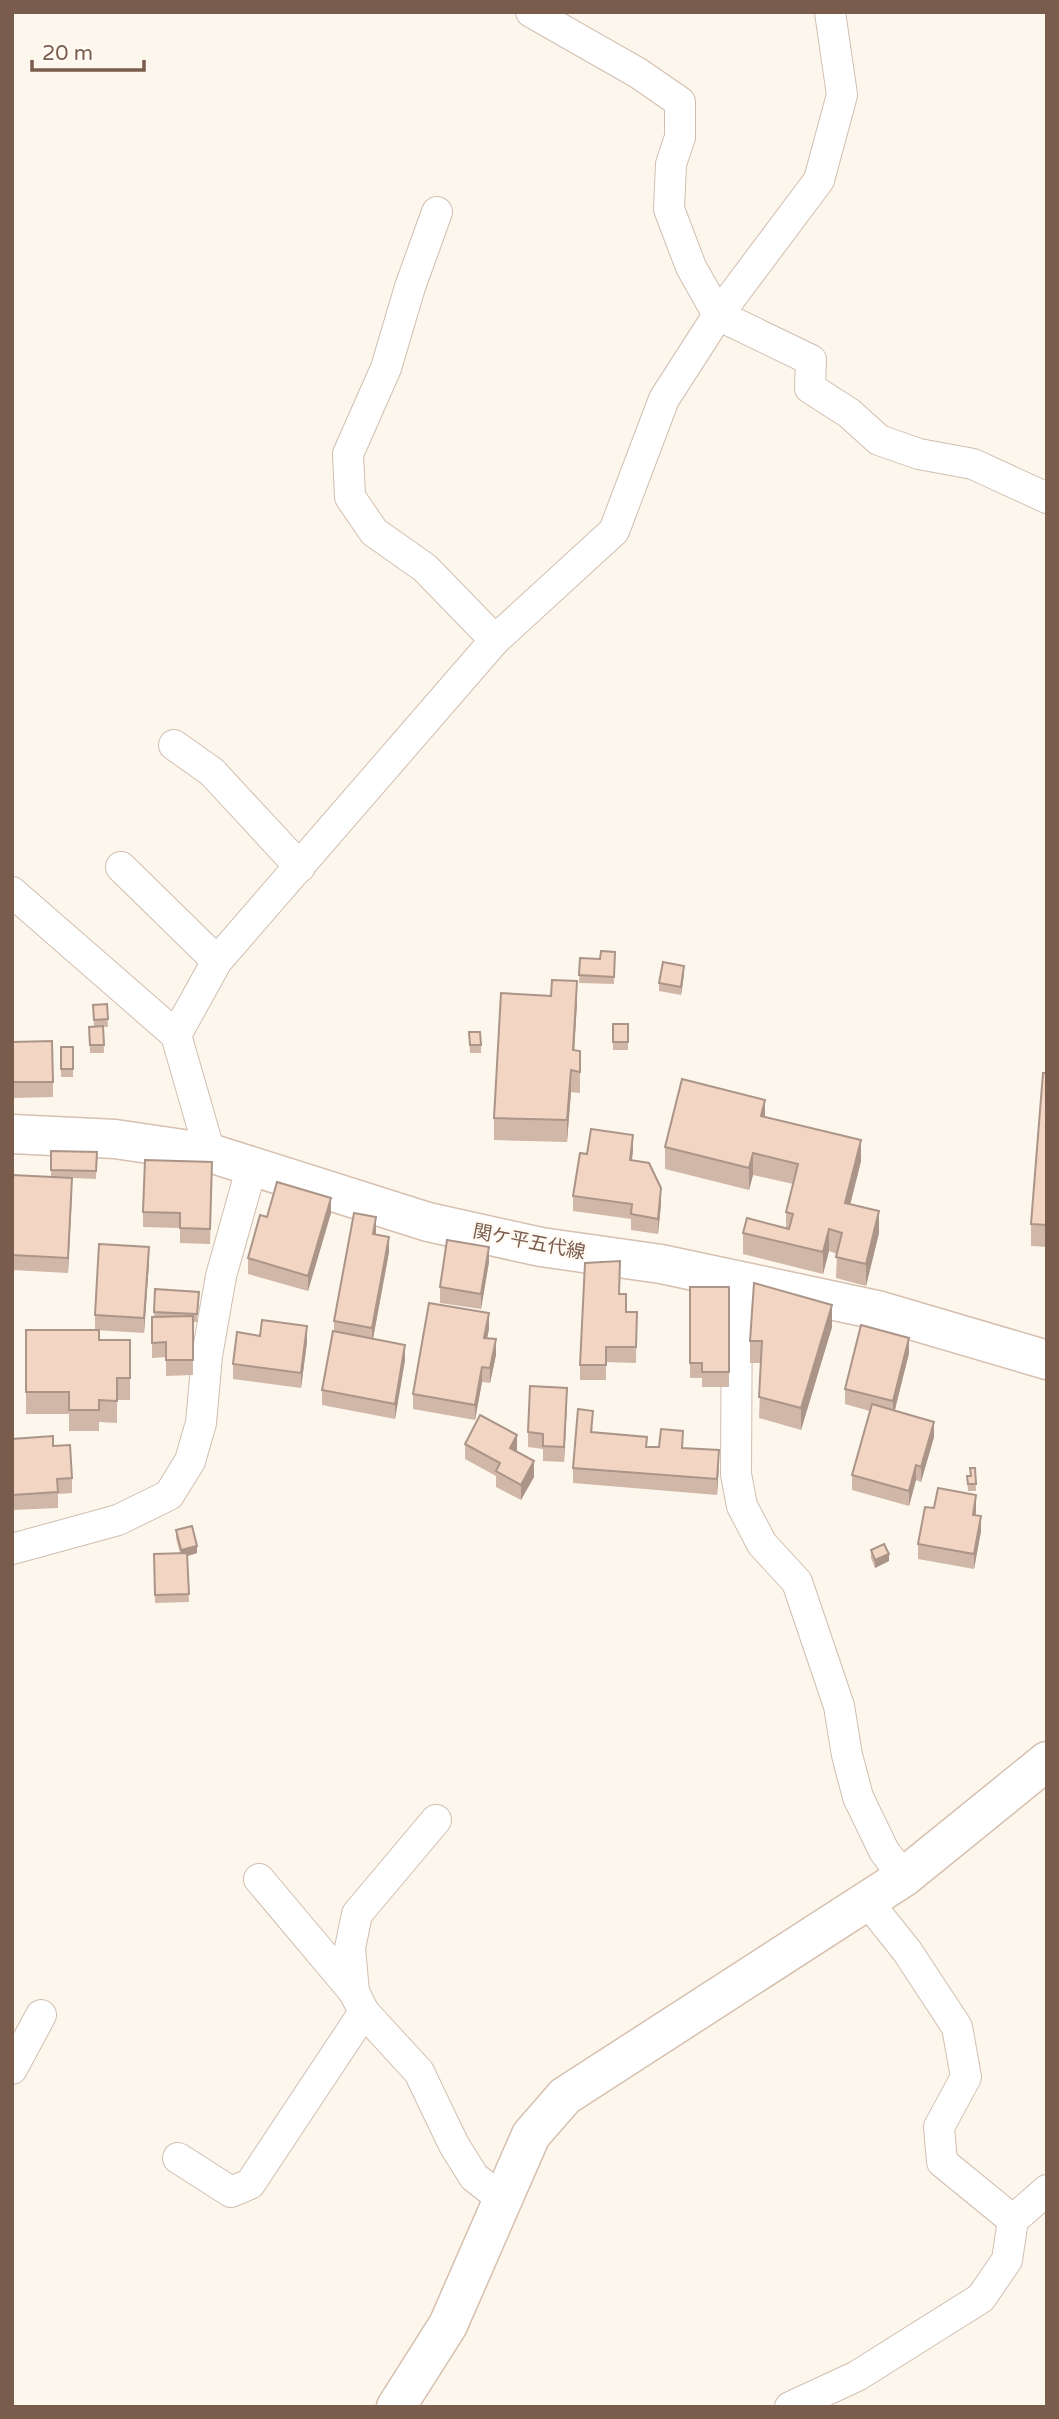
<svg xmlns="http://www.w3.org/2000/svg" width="1059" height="2419" font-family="'Varela Round','Noto Sans JP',sans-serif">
	<rect width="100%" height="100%" fill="#fdf6ec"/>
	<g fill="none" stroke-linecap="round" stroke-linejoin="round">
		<g stroke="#d1beb0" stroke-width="32">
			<g id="street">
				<polyline points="531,12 638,73 680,102 680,137 671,164 669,209 691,267 718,315 811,360 810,388 849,413 879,440 919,454 973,464 1047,498"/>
				<polyline points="437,212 410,287 386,368 348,454 350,497 374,532 425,568 495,640"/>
				<polyline points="174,745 212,772 300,867"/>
				<polyline points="121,867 217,961"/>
				<polyline points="12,892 176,1035"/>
				<polyline points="210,1153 176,1035 217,961 495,640 614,531 664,399 718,315 819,180 842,95 830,12"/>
				<polyline points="737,1280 736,1474 742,1506 762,1544 797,1582 839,1706 847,1755 858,1797 884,1851 904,1877"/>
				<polyline points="12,1549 118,1520 169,1495 190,1461 201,1423 207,1356 221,1276 252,1166"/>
				<polyline points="259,1879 354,1992 364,2012 419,2072 454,2145 474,2177 501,2198"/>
				<polyline points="867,1901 907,1951 957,2027 966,2077 939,2127 942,2162 1013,2220"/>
				<polyline points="354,1992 350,1948 357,1914 436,1820"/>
				<polyline points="12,2069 41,2015"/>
				<polyline points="178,2158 231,2192 250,2184 364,2012"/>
				<polyline points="790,2407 857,2376 981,2298 1007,2260 1013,2220 1047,2190"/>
			</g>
		</g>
		<g stroke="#d6c0b0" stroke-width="41">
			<g id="secondary">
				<polyline points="12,1134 115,1139 210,1153 428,1222 541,1247 661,1264 877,1310 1047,1360"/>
				<polyline points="396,2407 448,2325 531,2135 565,2096 904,1877 1047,1761"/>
			</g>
		</g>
		<use href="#street" stroke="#fff" stroke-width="30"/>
		<use href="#secondary" stroke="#fff" stroke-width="38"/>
	</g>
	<g fill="#d1b7a8">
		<polygon points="615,952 614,984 579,983 580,958 600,959"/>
		<polygon points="684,974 681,995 659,991 659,983"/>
		<polygon points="577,1002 574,1051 580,1051 580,1093 571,1092 567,1142 494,1140 494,1118"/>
		<polygon points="107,1004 108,1027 103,1027 104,1053 90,1053 89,1027 94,1027 93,1005"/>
		<rect x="613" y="1024" width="15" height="26"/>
		<polygon points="469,1032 481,1045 481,1053 470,1053"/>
		<polygon points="12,1042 53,1082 53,1097 12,1098"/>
		<rect x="61" y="1047" width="12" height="30"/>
		<polygon points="1047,1073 1047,1247 1031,1246 1031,1224"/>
		<polygon points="765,1116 861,1161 850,1205 879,1233 866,1286 836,1278 837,1254 829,1251 823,1274 743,1254 743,1233 786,1228 786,1212 793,1184 753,1175 749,1190 665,1169 665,1147"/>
		<polygon points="633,1150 632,1160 661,1204 658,1234 631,1230 631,1219 573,1211 573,1196 587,1154"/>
		<polygon points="51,1151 97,1152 96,1179 72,1178 68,1273 12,1270 12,1175 51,1177"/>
		<polygon points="212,1177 210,1244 180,1243 180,1228 143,1227 143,1212"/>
		<polygon points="331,1213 308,1291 248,1274 248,1258 267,1217"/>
		<polygon points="376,1232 376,1235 389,1252 373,1339 405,1360 395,1419 322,1405 322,1390 334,1332 334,1321"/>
		<polygon points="149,1262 144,1333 95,1330 95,1315"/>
		<polygon points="489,1262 481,1309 440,1303 440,1287"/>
		<polygon points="690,1287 729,1287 729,1387 702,1387 702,1378 690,1378"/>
		<polygon points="155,1289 199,1300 197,1322 193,1322 193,1375 166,1376 166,1357 152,1358 152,1317 154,1316"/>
		<polygon points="619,1294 626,1312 637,1312 636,1363 606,1362 606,1380 580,1380 580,1365"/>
		<polygon points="832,1327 801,1430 759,1418 761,1363 750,1363 750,1341"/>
		<polygon points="489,1329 487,1338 496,1355 490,1383 482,1382 475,1420 413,1409 413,1394"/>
		<polygon points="26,1330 99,1340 130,1340 130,1400 117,1400 117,1423 99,1422 99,1431 69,1431 69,1414 26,1414"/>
		<polygon points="307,1342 301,1388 233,1379 233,1364"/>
		<polygon points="909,1353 895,1410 934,1437 921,1482 916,1480 909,1506 852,1490 852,1475 870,1411 845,1404 845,1389"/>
		<polygon points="567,1403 564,1462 543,1461 543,1449 528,1447 528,1432"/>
		<polygon points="593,1426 592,1432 647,1447 683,1448 719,1465 717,1495 573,1483 573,1468"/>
		<polygon points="12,1439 53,1446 72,1478 72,1493 58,1494 58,1508 12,1510"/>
		<polygon points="465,1444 517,1450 516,1452 534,1477 521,1500 496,1487 496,1476 465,1459"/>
		<polygon points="975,1468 976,1491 968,1491 967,1476 970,1476"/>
		<polygon points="934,1508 976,1510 976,1515 981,1531 974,1569 918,1559 918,1544"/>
		<polygon points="176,1530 197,1553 187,1556 189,1602 155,1603 154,1554 180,1553 176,1538"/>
		<polygon points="871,1550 889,1561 875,1568 871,1558"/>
	</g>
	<g fill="#aa9588">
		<polygon points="684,966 684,974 681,995 681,987"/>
		<polygon points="577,981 577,1002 573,1072 573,1050"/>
		<polygon points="571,1070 571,1092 567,1142 567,1120"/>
		<polygon points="765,1100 765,1122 761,1116"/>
		<polygon points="633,1135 633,1150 630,1175 630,1160"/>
		<polygon points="861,1140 861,1161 845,1225 845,1203"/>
		<polygon points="753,1153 753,1175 749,1190 749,1168"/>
		<polygon points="72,1178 72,1194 68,1273 68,1258"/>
		<polygon points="661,1188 661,1204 658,1234 658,1219"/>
		<polygon points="331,1198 331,1213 308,1291 308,1276"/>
		<polygon points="879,1211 879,1233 866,1286 866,1264"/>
		<polygon points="376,1217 376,1232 373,1249 373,1234"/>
		<polygon points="829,1229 829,1251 823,1274 823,1252"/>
		<polygon points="389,1237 389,1252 372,1344 372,1328"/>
		<polygon points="149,1247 149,1262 144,1333 144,1318"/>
		<polygon points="489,1247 489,1262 481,1309 481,1294"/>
		<polygon points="832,1305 832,1327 801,1430 801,1408"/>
		<polygon points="489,1313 489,1329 484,1353 484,1338"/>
		<polygon points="307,1326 307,1342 301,1388 301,1373"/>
		<polygon points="909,1338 909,1353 893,1417 893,1401"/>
		<polygon points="496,1339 496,1355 490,1383 490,1368"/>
		<polygon points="405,1345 405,1360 395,1419 395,1404"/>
		<polygon points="482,1367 482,1382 475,1420 475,1405"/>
		<polygon points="567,1388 567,1403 564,1462 564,1447"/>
		<polygon points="934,1422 934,1437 921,1482 921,1467"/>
		<polygon points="517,1435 517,1450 510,1464 510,1448"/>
		<polygon points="719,1450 719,1465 717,1495 717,1479"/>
		<polygon points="534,1461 534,1477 521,1500 521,1485"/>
		<polygon points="916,1465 916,1480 909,1506 909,1491"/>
		<polygon points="976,1495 976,1510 973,1530 973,1515"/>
		<polygon points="981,1516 981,1531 974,1569 974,1554"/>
		<polygon points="197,1546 197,1553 181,1558 181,1550"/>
		<polygon points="889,1554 889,1561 875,1568 875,1560"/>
	</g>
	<g fill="#f3d5c3" stroke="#aa9588" stroke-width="2">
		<polygon points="601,951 615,952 614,977 579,975 580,958 600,959"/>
		<polygon points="663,962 684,966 681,987 659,983"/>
		<polygon points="552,980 577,981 573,1050 580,1051 580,1072 571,1070 567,1120 494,1118 501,993 551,996"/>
		<polygon points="107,1004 108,1019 94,1020 93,1005"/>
		<rect x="613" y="1024" width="15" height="18"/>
		<polygon points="103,1026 104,1045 90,1045 89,1027"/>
		<polygon points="469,1032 480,1032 481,1045 470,1045"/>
		<polygon points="52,1041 53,1082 12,1082 12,1042"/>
		<rect x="61" y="1047" width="12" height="22"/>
		<polygon points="1043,1073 1047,1073 1047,1225 1031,1224"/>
		<polygon points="682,1079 765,1100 761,1116 861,1140 845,1203 879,1211 866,1264 836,1257 842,1233 829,1229 823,1252 743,1233 747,1218 789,1229 793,1214 786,1212 798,1164 753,1153 749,1168 665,1147"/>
		<polygon points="591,1129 633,1135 630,1160 649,1163 661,1188 658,1219 631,1214 632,1204 573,1196 580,1153 587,1154"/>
		<polygon points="51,1151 97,1152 96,1171 51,1170"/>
		<polygon points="145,1160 212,1162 210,1229 180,1228 180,1213 143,1212"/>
		<polygon points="12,1175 72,1178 68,1258 12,1255"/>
		<polygon points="277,1182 331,1198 308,1276 248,1258 260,1215 267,1217"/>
		<polygon points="354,1213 376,1217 373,1234 389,1237 372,1328 334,1321"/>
		<polygon points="447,1240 489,1247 481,1294 440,1287"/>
		<polygon points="99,1244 149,1247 144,1318 95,1315"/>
		<polygon points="620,1261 619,1294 626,1294 626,1312 637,1312 636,1347 606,1347 606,1365 580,1365 585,1263"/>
		<polygon points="754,1283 832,1305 801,1408 759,1397 762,1341 750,1341"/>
		<polygon points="690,1287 729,1287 729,1372 702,1372 702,1363 690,1363"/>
		<polygon points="155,1289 199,1292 197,1314 154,1312"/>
		<polygon points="429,1303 489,1313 484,1338 496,1339 490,1368 482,1367 475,1405 413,1394"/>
		<polygon points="193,1316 193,1360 166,1360 166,1342 152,1343 152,1317"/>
		<polygon points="262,1320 307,1326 301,1373 233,1364 237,1332 260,1336"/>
		<polygon points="861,1325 909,1338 893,1401 845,1389"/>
		<polygon points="26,1330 99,1330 99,1340 130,1340 130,1378 117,1378 117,1401 99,1400 99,1410 69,1410 69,1392 26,1392"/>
		<polygon points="333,1331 405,1345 395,1404 322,1390"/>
		<polygon points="530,1386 567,1388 564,1447 543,1446 543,1434 528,1432"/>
		<polygon points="872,1404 934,1422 921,1467 916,1465 909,1491 852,1475"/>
		<polygon points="578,1409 593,1411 591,1432 647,1437 646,1447 659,1447 661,1429 683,1431 682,1448 719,1450 717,1479 573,1468"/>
		<polygon points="480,1415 517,1435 510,1448 534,1461 521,1485 496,1471 500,1463 465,1444"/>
		<polygon points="53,1436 53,1446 70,1445 72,1478 57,1479 58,1492 12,1495 12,1439"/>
		<polygon points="970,1468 975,1468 976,1484 968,1484 967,1476 971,1476"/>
		<polygon points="938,1488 976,1495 973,1515 981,1516 974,1554 918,1544 925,1507 934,1508"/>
		<polygon points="192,1526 197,1546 181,1550 176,1530"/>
		<polygon points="884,1544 889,1554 875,1560 871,1550"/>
		<polygon points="187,1553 189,1594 155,1595 154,1554"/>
	</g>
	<g text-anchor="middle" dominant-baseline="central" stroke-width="5" stroke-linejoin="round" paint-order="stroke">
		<g font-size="19" fill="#7a5c4d" stroke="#fffaf3">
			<text transform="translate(529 1242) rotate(11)">関ケ平五代線</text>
		</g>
	</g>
	<rect width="1059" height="2419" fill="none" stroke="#7a5c4d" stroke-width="28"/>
	<path d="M32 60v10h112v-10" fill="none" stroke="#7a5c4d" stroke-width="3.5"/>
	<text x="42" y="60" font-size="21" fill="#7a5c4d" stroke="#fffaf3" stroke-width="5" paint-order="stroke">20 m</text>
</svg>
